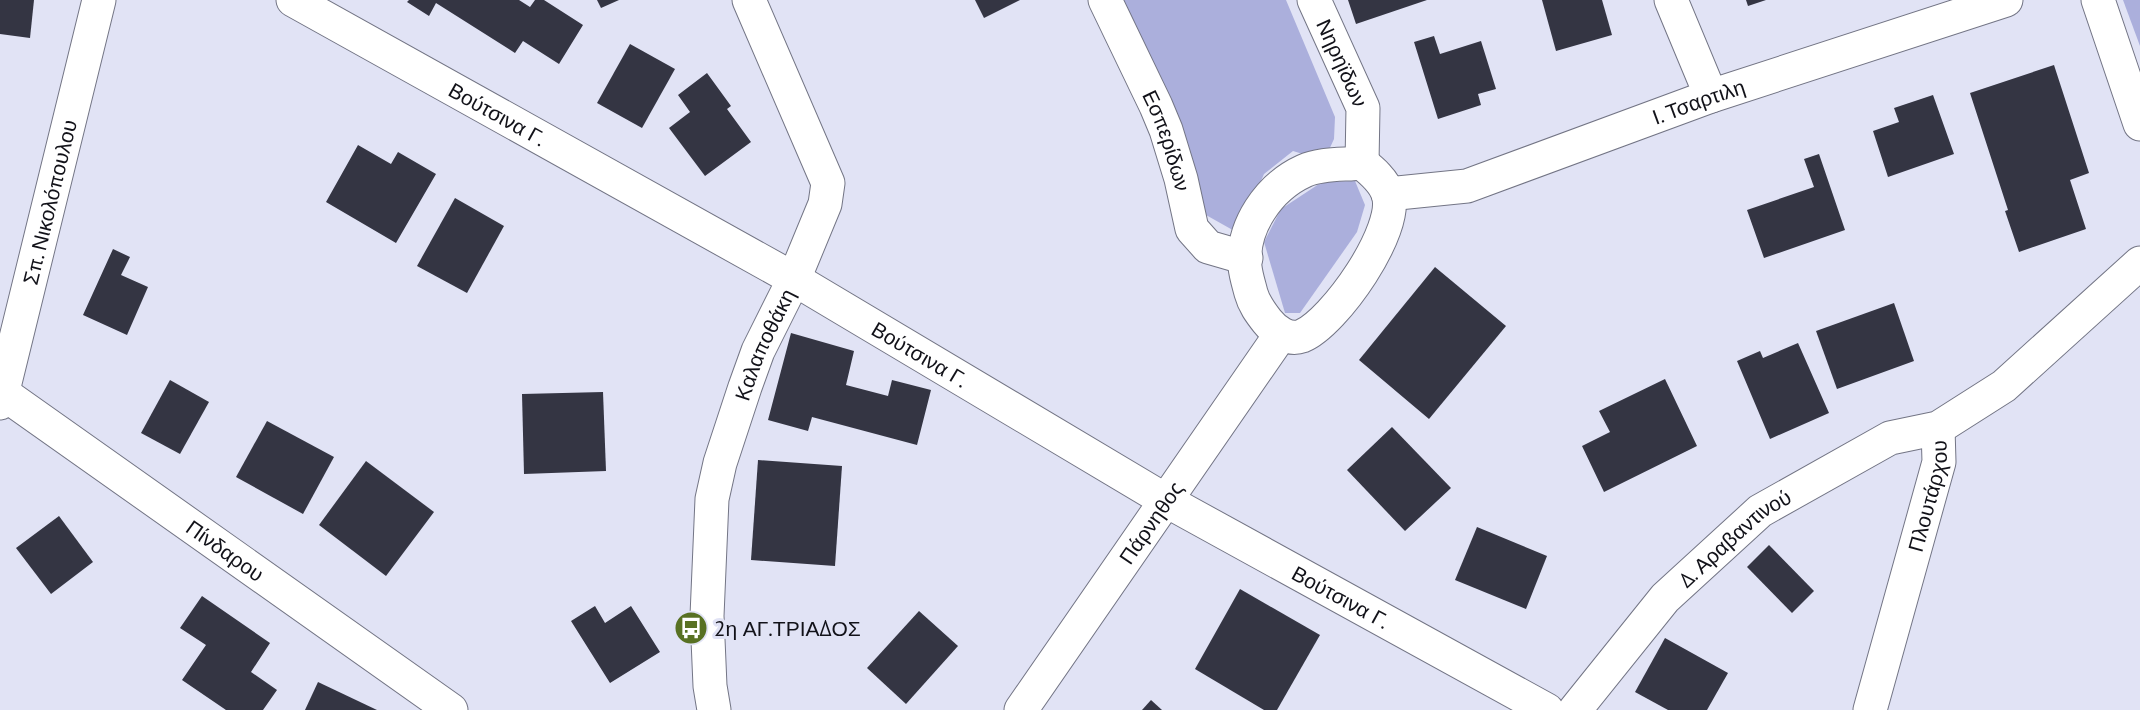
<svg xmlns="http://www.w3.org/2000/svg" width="2140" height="710" font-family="'PT Sans',sans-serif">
	<rect width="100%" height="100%" fill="#e1e3f5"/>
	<g fill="#abafdc">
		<polygon points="1121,0 1286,0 1335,117 1334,139 1328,152 1306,155 1293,151 1264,174 1238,233 1206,215"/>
		<polygon points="2123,0 2140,0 2140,46"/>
		<polygon points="1355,181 1365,205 1357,232 1300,313 1285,313 1264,242 1281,209 1322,182"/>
	</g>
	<g fill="#343543">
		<polygon points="0,0 34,0 30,38 0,34"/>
		<polygon points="409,0 519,0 530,7 535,0 544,0 583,25 559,64 523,41 515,53 436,3 429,16 407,2"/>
		<polygon points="597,0 619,0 601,8"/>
		<polygon points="975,0 1020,0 984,18"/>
		<polygon points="1348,0 1427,0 1356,24"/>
		<polygon points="1542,0 1602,0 1612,35 1556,51"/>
		<polygon points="1746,0 1766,0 1748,6"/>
		<polygon points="1434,36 1440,54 1481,41 1496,89 1478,94 1481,105 1438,119 1414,42"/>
		<polygon points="630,44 675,69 642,128 597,103"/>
		<polygon points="2054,65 2089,173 2070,180 2086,229 2019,252 2005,211 2008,210 1970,93"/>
		<polygon points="707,73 731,106 727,109 751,142 705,176 669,128 690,112 678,95"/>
		<polygon points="1933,95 1954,154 1888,177 1873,131 1899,122 1894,108"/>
		<polygon points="358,145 391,164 398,152 436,174 396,243 326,202"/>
		<polygon points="1819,154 1845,230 1764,258 1747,210 1814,187 1804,159"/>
		<polygon points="455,198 504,226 467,293 417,266"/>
		<polygon points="113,249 130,257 121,275 148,287 127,335 83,315"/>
		<polygon points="1435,267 1506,326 1429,419 1359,360"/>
		<polygon points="1894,303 1914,361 1837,389 1816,331"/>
		<polygon points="791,333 854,351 846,385 888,396 892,380 931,390 917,445 812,417 808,431 768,420"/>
		<polygon points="1798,343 1829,413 1770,439 1737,361 1760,351 1763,358"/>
		<polygon points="1665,379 1697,446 1604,492 1582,446 1610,432 1599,411"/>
		<polygon points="170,380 209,402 180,454 141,433"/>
		<polygon points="603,392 606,471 524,474 522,394"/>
		<polygon points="267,421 334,457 303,514 236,477"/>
		<polygon points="1392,427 1451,488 1405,531 1347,470"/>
		<polygon points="758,460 842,466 835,566 751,560"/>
		<polygon points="366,461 434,512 386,576 319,525"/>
		<polygon points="59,516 93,562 51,594 16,548"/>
		<polygon points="1477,527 1547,556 1526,609 1455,580"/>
		<polygon points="1769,545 1814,591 1792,613 1747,567"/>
		<polygon points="1240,589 1320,635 1277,710 1264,710 1195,669"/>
		<polygon points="202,596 270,643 251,672 277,690 263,710 226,710 182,680 206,645 180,628"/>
		<polygon points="595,606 605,623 631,606 660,652 610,683 571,621"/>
		<polygon points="919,611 958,646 906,704 867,668"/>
		<polygon points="1665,638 1728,673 1707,710 1668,710 1635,692"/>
		<polygon points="318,682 377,710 305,710"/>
		<polygon points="1151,700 1162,710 1142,710"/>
	</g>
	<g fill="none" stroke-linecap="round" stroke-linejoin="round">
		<g stroke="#737585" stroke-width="35">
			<g id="minor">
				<path id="s1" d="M293,0l501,279 371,221 382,210"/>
				<path id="s2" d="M1105,0l51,106 10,24 15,49 11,50 16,18 38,11"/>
				<path id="s3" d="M1314,0l49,108 -1,55"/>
				<polyline points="1671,0 1711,96"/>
				<polyline points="2098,0 2140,124"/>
				<path d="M1362,163c10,8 22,18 26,31 12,35 -54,129 -86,142 -14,5 -27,-5 -35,-15 -7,-9 -13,-17 -16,-28 -2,-8 -5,-17 -6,-26 -4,-40 24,-80 59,-96 17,-8 39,-6 58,-8z"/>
				<path id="s4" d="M1388,194l79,-8 244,-90 295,-96"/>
				<path id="s5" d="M0,391l451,319"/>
				<path id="s6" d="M0,403l99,-403"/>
				<path id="s7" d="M714,710l-4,-24 -3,-70 5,-117 8,-36 25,-76 13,-36 36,-72 31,-75 3,-21 -79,-183"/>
				<path id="s8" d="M1021,710l260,-376"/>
				<path id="s9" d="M1575,710l90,-112 95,-87 130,-73 48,-10 66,-42 136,-123"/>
				<path id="s10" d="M1870,710l69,-248 -1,-34"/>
			</g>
		</g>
		<use href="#minor" stroke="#fff" stroke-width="33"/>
	</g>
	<defs>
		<g id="bus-disc" transform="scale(1.725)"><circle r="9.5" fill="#587123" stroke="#e1e3f5"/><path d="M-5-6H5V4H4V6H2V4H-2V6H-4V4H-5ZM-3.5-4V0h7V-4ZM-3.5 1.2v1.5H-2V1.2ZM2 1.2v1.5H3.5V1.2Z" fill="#fff"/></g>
	</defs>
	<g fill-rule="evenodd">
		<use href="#bus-disc" x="691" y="628"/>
	</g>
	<g text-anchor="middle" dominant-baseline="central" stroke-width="6" stroke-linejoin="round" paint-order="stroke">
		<g font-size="21" fill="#121219" stroke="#e1e3f5">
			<text stroke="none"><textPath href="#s3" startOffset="69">Νηρηϊδων</textPath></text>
			<text stroke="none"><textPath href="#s4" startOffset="326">Ι. Τσαρτιλη</textPath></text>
			<text stroke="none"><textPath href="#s1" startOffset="234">Βούτσινα Γ.</textPath></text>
			<text stroke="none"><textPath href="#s2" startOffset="154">Εσπερίδων</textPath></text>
			<text stroke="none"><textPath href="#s6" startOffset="207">Σπ. Νικολόπουλου</textPath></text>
			<text stroke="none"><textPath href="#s7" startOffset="375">Καλαποθάκη</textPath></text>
			<text stroke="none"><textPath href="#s1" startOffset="720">Βούτσινα Γ.</textPath></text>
			<text stroke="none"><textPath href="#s10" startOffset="222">Πλουτάρχου</textPath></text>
			<text stroke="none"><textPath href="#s8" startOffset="228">Πάρνηθος</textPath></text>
			<text stroke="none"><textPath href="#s9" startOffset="236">Δ. Αραβαντινού</textPath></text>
			<text stroke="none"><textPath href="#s5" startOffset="276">Πίνδαρου</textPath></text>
			<text stroke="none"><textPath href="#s1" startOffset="1206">Βούτσινα Γ.</textPath></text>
		</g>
		<g font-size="21" fill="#121219" stroke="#e1e3f5" text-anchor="start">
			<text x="714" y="628">2η ΑΓ.ΤΡΙΑΔΟΣ</text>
		</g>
	</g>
</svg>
